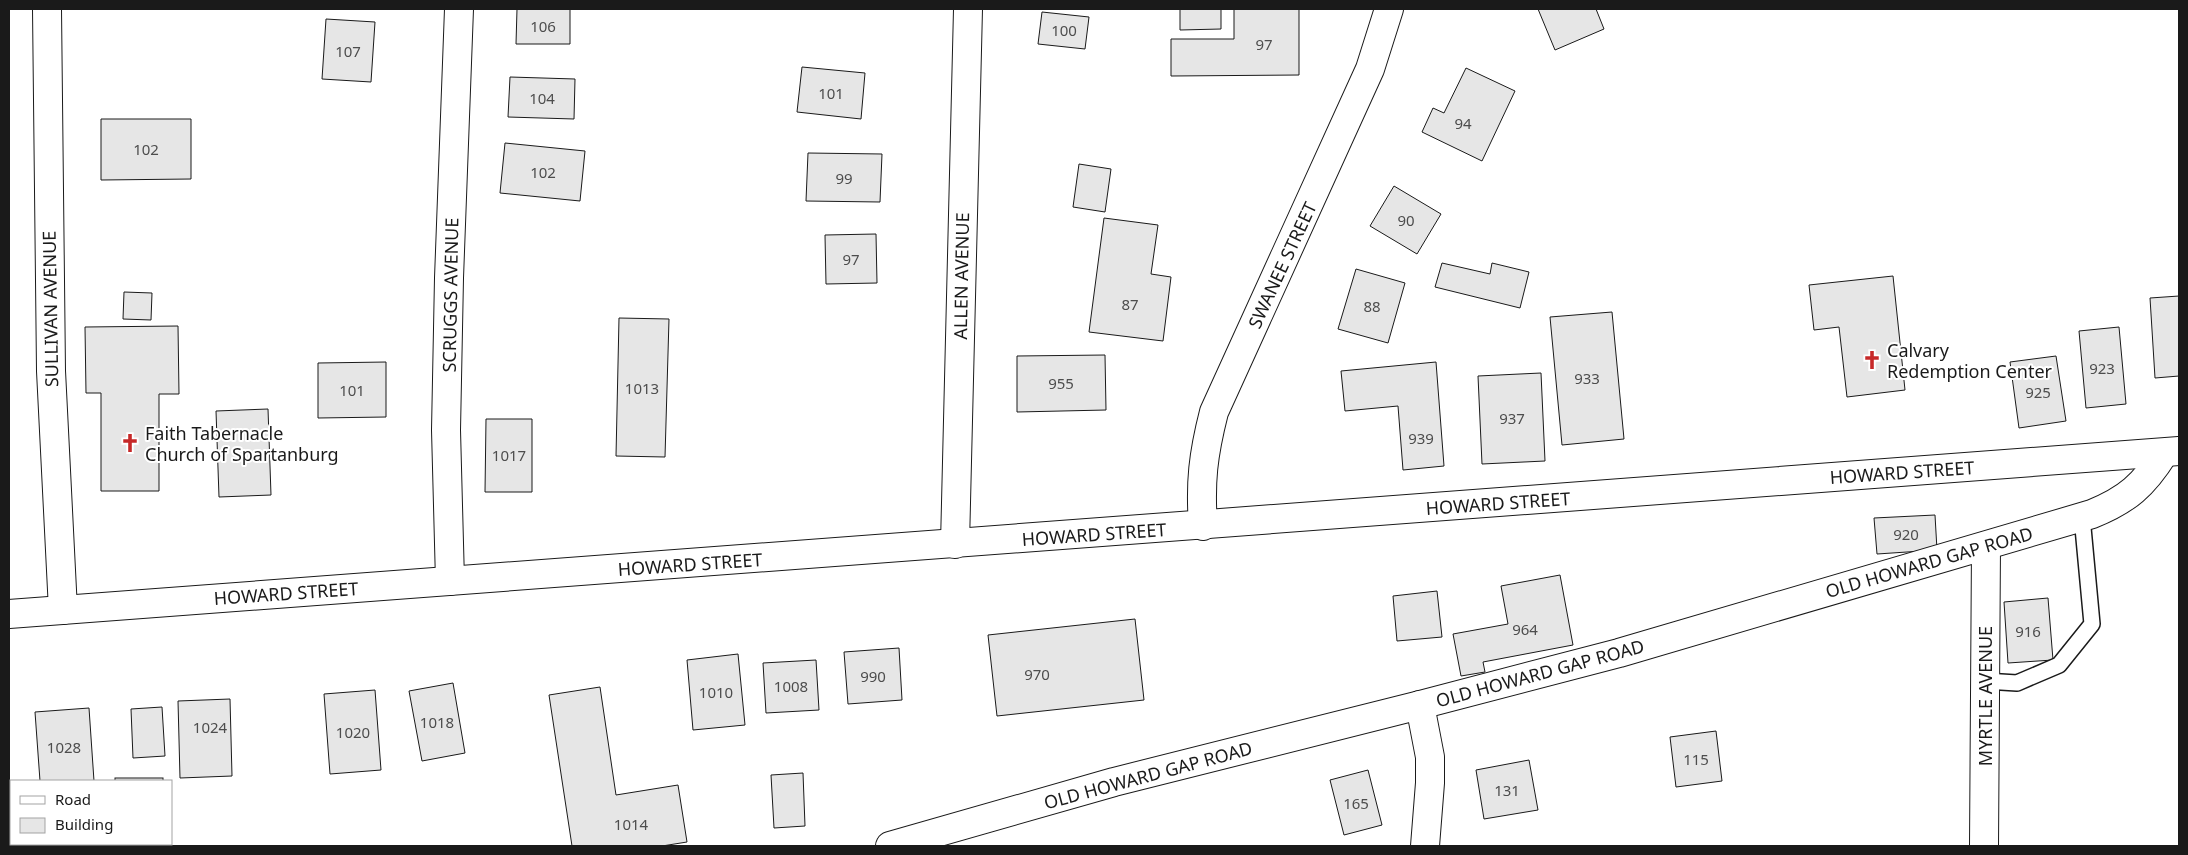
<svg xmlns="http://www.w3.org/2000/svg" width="2188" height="855" font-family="'Noto Sans',sans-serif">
	<rect width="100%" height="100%" fill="#fff"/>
	<g fill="#e6e6e6" stroke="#1a1a1a">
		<polygon points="517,9 570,9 570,44 516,44"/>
		<polygon points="1180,9 1221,9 1221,29 1180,30"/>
		<polygon points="1234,9 1299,9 1299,75 1171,76 1171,39 1234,39"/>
		<polygon points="1538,9 1596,9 1604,29 1555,50"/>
		<polygon points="1042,12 1089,17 1085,49 1038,44"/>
		<polygon points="326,19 375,22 371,82 322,79"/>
		<polygon points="802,67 865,73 861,119 797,112"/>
		<polygon points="1466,68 1515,91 1482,161 1422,132 1433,108 1444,113"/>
		<polygon points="510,77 575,79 574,119 508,117"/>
		<polygon points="101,119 191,119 191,179 101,180"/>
		<polygon points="505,143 585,151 580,201 500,193"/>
		<polygon points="808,153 882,154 880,202 806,201"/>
		<polygon points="1079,164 1111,169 1105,212 1073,207"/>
		<polygon points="1394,186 1441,214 1417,254 1370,226"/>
		<polygon points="1104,218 1158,225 1151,274 1171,277 1163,341 1089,332"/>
		<polygon points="876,234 877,283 826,284 825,235"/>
		<polygon points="1442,263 1490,274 1492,263 1529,272 1520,308 1435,287"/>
		<polygon points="1356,269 1405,283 1388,343 1338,329"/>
		<polygon points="1893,276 1905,390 1847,397 1839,327 1814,330 1809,285"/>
		<polygon points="124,292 152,293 151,320 123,319"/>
		<polygon points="2179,296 2179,376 2155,378 2150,298"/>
		<polygon points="1612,312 1624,439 1562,445 1550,317"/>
		<polygon points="619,318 669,319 665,457 616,456"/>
		<polygon points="178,326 179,394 159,394 159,491 101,491 101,393 86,393 85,327"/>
		<polygon points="2119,327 2126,404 2086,408 2079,331"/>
		<polygon points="1105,355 1106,410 1017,412 1017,356"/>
		<polygon points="2056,356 2066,421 2019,428 2010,362"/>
		<polygon points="386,362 386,417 318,418 318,363"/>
		<polygon points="1436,362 1444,466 1403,470 1398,406 1345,411 1341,371"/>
		<polygon points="1541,373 1545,461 1482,464 1478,376"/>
		<polygon points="268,409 271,495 219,497 216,411"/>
		<polygon points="486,419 532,419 532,492 485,492"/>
		<polygon points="1935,515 1937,550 1877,554 1874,518"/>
		<polygon points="1560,575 1573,645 1483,662 1485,672 1461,676 1453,634 1508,624 1501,586"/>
		<polygon points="1437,591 1442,637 1397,641 1393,596"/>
		<polygon points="2048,598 2053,660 2008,663 2004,602"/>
		<polygon points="1135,619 1144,700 997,716 988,635"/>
		<polygon points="899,648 902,700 848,704 844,652"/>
		<polygon points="738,654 745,725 693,730 687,660"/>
		<polygon points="816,660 819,710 766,713 763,663"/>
		<polygon points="453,683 465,753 422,761 409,691"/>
		<polygon points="600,687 616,795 678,785 687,842 662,846 572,846 549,695"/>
		<polygon points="375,690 381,770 330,774 324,694"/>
		<polygon points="230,699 232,776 180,778 178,701"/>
		<polygon points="162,707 165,756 133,758 131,709"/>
		<polygon points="89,708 94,781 40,781 35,712"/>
		<polygon points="1716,731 1722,781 1676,787 1670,737"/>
		<polygon points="1529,760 1538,810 1484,819 1476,770"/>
		<polygon points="1368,770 1382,825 1344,835 1330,780"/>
		<polygon points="803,773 805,826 774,828 771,775"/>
		<rect x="115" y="778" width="48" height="3"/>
	</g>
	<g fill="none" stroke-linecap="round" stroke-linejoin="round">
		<g stroke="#1a1a1a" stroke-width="18">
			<polyline id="service" points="1985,681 2017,683 2059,665 2092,624 2082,517"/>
		</g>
		<g stroke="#1a1a1a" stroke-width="30">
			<g id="minor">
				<polyline points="47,9 51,371 63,610"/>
				<path d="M1203,526c-3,-44 0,-71 11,-114l156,-343 19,-60"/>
				<polyline points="955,544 968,9"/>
				<polyline points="450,581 446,430 449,278 459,9"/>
				<polyline points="1420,705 1430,757 1430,783 1425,846"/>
				<path d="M890,846l224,-64 306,-77 199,-52 473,-139c35,-14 52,-29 72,-61"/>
				<polyline points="1984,846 1986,546"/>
			</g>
		</g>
		<g stroke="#1a1a1a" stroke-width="30">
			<polyline id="tertiary" points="9,614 2179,451"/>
		</g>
		<use href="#service" stroke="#fff" stroke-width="15"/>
		<use href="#minor" stroke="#fff" stroke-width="28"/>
		<use href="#tertiary" stroke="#fff" stroke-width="28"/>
	</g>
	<defs>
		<g id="church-bare" transform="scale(1.5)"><path d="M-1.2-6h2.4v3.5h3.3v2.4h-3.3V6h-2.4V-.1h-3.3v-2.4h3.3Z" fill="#c62828" stroke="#fff" stroke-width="2.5" paint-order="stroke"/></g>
	</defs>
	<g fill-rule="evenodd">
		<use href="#church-bare" x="1872" y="360"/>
		<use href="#church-bare" x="130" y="443"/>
	</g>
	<g text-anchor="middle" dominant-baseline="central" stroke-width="4" stroke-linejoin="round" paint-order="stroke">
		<g font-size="15" fill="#4d4d4d">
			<text x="543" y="26">106</text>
			<text x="1064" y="30">100</text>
			<text x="1264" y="44">97</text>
			<text x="348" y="51">107</text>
			<text x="831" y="93">101</text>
			<text x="542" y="98">104</text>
			<text x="1463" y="123">94</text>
			<text x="146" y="149">102</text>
			<text x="543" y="172">102</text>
			<text x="844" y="178">99</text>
			<text x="1406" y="220">90</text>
			<text x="851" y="259">97</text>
			<text x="1130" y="304">87</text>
			<text x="1372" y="306">88</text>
			<text x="2102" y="368">923</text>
			<text x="1587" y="378">933</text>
			<text x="1061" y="383">955</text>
			<text x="642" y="388">1013</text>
			<text x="352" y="390">101</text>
			<text x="2038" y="392">925</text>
			<text x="1512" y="418">937</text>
			<text x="1421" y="438">939</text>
			<text x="509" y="455">1017</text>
			<text x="1906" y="534">920</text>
			<text x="1525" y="629">964</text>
			<text x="2028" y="631">916</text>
			<text x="1037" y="674">970</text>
			<text x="873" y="676">990</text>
			<text x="791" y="686">1008</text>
			<text x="716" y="692">1010</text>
			<text x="437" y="722">1018</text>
			<text x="210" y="727">1024</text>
			<text x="353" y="732">1020</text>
			<text x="64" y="747">1028</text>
			<text x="1696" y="759">115</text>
			<text x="1507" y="790">131</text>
			<text x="1356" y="803">165</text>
			<text x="631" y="824">1014</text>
		</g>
		<g font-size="18" fill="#1a1a1a" stroke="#fff">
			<text transform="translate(1282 265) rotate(-65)">SWANEE STREET</text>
			<text transform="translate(961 276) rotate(-89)">ALLEN AVENUE</text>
			<text transform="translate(450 295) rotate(-89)">SCRUGGS AVENUE</text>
			<text transform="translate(50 309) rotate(-91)">SULLIVAN AVENUE</text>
			<text transform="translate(1902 472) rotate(-4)">HOWARD STREET</text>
			<text transform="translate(1498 503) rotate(-4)">HOWARD STREET</text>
			<text transform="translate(1094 534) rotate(-4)">HOWARD STREET</text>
			<text transform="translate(1929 562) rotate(-16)">OLD HOWARD GAP ROAD</text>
			<text transform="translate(690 564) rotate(-4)">HOWARD STREET</text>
			<text transform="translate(286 593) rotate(-4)">HOWARD STREET</text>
			<text transform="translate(1540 673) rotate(-15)">OLD HOWARD GAP ROAD</text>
			<text transform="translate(1985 696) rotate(-90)">MYRTLE AVENUE</text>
			<text transform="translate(1148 775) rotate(-15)">OLD HOWARD GAP ROAD</text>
		</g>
		<g font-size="18" fill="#1a1a1a" stroke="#fff" text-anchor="start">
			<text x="1887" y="350">Calvary<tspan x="1887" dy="21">Redemption Center</tspan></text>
			<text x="145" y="433">Faith Tabernacle<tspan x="145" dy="21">Church of Spartanburg</tspan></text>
		</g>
	</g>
	<rect width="2188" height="855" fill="none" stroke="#1a1a1a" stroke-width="20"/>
	<rect x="10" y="780" width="162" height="65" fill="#ffffff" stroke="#a3a3a3"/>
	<rect x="20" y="796" width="25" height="8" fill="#ffffff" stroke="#a3a3a3"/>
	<text x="55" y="805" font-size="15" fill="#1a1a1a">Road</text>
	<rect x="20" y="818" width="25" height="15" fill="#e6e6e6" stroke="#a3a3a3"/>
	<text x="55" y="830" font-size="15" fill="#1a1a1a">Building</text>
</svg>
